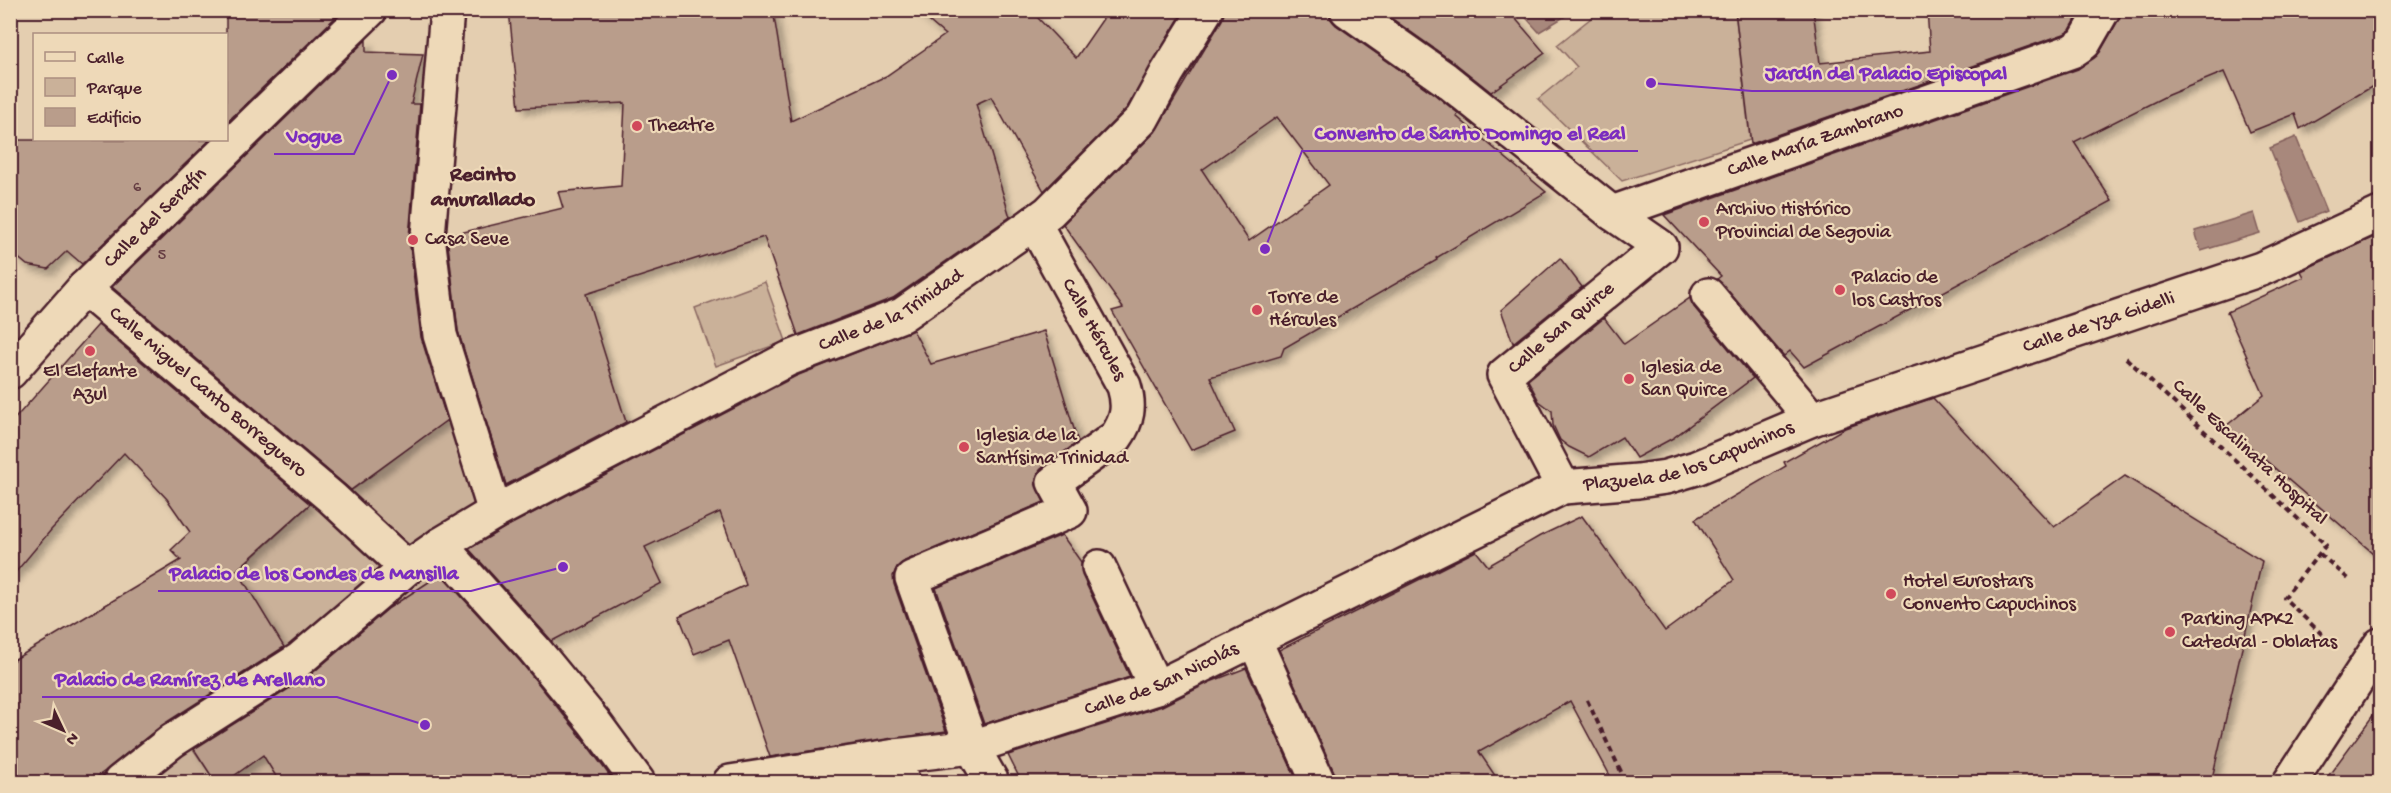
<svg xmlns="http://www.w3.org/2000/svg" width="2391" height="793" font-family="'Gochi Hand',sans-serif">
	<defs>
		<filter id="shadow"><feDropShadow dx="5.5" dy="5.5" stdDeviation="3" flood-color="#0004"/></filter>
	</defs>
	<rect width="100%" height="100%" fill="#e4ceb0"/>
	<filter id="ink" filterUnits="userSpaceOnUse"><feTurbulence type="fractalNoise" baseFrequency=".0167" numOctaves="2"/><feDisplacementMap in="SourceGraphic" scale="12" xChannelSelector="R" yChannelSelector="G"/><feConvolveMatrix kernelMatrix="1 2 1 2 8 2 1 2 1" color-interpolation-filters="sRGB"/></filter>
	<g filter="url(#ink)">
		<g fill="#cab199" stroke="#8a6862" stroke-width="1.5">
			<polygon points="1600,11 1735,11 1750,140 1622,181 1538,99 1577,67 1557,45"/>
			<polygon points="765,282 786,341 716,366 695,308"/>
			<polygon points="452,416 501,496 458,551 449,569 295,669 237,571 315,500 348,493"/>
			<polygon points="186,739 216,782 142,782"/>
			<polygon points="263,755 280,782 224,782"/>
		</g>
		<g fill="#a8887b" stroke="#825e5b" stroke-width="1.5">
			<polygon points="1520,11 1574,11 1539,32"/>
			<polygon points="2296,137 2326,211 2300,222 2270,148"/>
			<polygon points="2254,213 2260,233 2201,251 2195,231"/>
		</g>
		<g fill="#b99d8b" stroke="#4a1f2b" stroke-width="1.5" fill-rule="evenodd" filter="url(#shadow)">
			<polygon points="226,10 343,10 226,123"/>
			<polygon points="509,10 773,10 791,121 886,76 945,35 916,10 1027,10 1038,18 1076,58 1109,10 1184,10 1127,108 1044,191 991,97 976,104 1010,217 893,298 798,335 764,237 586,294 626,422 506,485 458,331 447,236 563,208 558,192 621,186 625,103 519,108"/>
			<path d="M1225,10h104l1,8 6,7 98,69 25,20 -3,2 90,76 -110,66 1,2 -153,88 -3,8 -71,21 25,55 -44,18 -79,-139 11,-3 -60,-84 92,-92 67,-112zM1277,117l52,68 -80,56 -47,-71z"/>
			<polygon points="1380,10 1508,10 1545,53 1491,92 1456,64"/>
			<polygon points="1735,10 1813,10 1820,63 1930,51 1927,10 2081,10 2070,30 2064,34 1751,144"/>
			<polygon points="2122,10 2380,10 2380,82 2300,129 2295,114 2250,132 2224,72 2168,95 2074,142 2112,201 1804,367 1790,351 1784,356 1717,279 1721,276 1664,215 2078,69 2100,52 2119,19"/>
			<polygon points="366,40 366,52 423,54 411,104 420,104 409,238 421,337 447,420 351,490 112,287"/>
			<polygon points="10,140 210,140 82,264 67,251 48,269 27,265 10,251"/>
			<polygon points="2380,234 2380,559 2226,426 2264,395 2227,312 2304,277 2301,271"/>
			<polygon points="1560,258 1582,287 1513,343 1501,310"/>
			<polygon points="1690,298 1694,307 1753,378 1673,438 1636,458 1622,437 1589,457 1569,447 1560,440 1553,425 1552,411 1539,401 1528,380 1604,318 1624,344"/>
			<polygon points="98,325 310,504 237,570 284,647 162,725 105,771 88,783 10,783 10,662 181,560 171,550 190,532 167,499 124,453 51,530 10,579 10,424"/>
			<polygon points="913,330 931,364 1044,331 1078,442 1038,473 1035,483 1044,502 905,561 897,567 893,576 894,584 946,731 770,757 729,640 694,654 679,616 746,585 720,512 645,547 662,583 552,641 469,549 504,528 796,376"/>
			<polygon points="1933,398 2054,527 2125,476 2262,561 2211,783 1614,783 1570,701 1479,752 1500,783 1336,783 1335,774 1279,650 1476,551 1488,566 1540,536 1582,516 1665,631 1734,580 1695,519 1786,466 1784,462 1845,428"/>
			<polygon points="1062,535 1081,562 1082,575 1130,677 984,724 936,588"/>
			<polygon points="441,574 520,661 579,734 615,783 280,783 263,755 224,783 216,783 194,749 309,676 389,608"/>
			<polygon points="1246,668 1298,783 1022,783 1008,755 1162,706 1210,682"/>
			<polygon points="2380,706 2380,783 2323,783"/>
		</g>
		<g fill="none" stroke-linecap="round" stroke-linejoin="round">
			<g stroke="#4a1f2b" stroke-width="38">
				<g id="street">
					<polyline points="447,10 428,236 440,335 495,512"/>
					<polyline points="1347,10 1445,79 1612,213 1661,247 1504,375 1563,487"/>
					<path id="s1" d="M1612,213l460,-162 12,-8 19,-33"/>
					<path id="s2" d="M84,288l248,210 75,70"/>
					<polyline points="1708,295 1812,419"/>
					<path id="s3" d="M10,372l74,-84 286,-278"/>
					<polyline points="440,545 534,649 594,722 638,782"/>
					<polyline points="1099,567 1156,688"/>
					<polyline points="1254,639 1318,782"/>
					<polyline points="896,756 902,782"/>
					<path id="s4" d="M120,782l52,-41 127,-81 108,-92 33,-23 55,-33 293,-153 114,-44 132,-92 15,-11 93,-93 25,-46 39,-63"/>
					<path id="s5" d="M730,782l166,-26 76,-9 184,-59 407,-201 75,-6 28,-4 30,-9 116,-49 449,-150 119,-55"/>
					<path d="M992,782l-20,-35 -60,-169 158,-67 -16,-29 62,-45c12,-17 14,-31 8,-51l-90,-163"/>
					<polyline points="2290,782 2380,645"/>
				</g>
			</g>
			<g stroke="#4a1f2b" stroke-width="4" stroke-dasharray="6 4.5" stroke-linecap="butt">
				<polyline points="2126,358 2326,545 2284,598 2331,643"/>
				<polyline points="2320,554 2351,581"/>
				<polyline points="1587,700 1626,782"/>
			</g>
			<use href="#street" stroke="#eed9b8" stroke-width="33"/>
		</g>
	</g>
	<g fill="#d1495b" stroke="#eed9b8" stroke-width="2">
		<circle cx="637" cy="126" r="6"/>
		<circle cx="1704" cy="222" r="6"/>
		<circle cx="413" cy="240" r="6"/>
		<circle cx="1840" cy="290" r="6"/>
		<circle cx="1257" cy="310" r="6"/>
		<circle cx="90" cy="351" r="6"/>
		<circle cx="1629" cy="379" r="6"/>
		<circle cx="964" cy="447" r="6"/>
		<circle cx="1891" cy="594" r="6"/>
		<circle cx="2170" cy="632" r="6"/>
	</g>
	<g text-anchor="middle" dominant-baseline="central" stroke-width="4.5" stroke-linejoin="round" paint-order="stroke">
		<g font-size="16" fill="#663e43">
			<text x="137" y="188">6</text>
			<text x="162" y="256">5</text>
		</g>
		<g font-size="20" fill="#4a1f2b" stroke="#eed9b8" text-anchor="start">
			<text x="649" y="126">Theatre</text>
			<text x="1716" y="210">Archivo Histórico<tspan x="1716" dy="23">Provincial de Segovia</tspan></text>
			<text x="425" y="240">Casa Seve</text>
			<text x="1852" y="278">Palacio de<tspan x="1852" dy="23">los Castros</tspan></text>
			<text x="1269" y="298">Torre de<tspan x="1269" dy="23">Hércules</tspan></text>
			<text x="1641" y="368">Iglesia de<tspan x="1641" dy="23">San Quirce</tspan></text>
			<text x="90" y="372" text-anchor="middle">El Elefante<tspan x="90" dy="23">Azul</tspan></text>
			<text x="976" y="436">Iglesia de la<tspan x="976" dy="23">Santísima Trinidad</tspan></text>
			<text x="1903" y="582">Hotel Eurostars<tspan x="1903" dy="23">Convento Capuchinos</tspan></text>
			<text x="2182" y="620">Parking APK2<tspan x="2182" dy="23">Catedral - Oblatas</tspan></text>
		</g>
		<g font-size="20" fill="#4a1f2b" stroke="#eed9b8">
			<text stroke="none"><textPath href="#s1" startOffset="216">Calle María Zambrano</textPath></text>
			<text stroke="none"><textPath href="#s3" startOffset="212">Calle del Serafín</textPath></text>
			<text stroke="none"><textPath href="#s4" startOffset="908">Calle de la Trinidad</textPath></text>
			<text stroke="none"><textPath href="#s5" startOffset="1455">Calle de Yza Gidelli</textPath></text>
			<text transform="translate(1562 329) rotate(-40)">Calle San Quirce</text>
			<text transform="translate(1093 330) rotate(61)">Calle Hércules</text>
			<text stroke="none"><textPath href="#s2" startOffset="162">Calle Miguel Canto Borreguero</textPath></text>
			<text transform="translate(2249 453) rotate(43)">Calle Escalinata Hospital</text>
			<text stroke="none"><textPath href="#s5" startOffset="1022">Plazuela de los Capuchinos</textPath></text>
			<text stroke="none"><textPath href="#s5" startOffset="446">Calle de San Nicolás</textPath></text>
		</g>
		<g font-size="22" font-weight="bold" fill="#4a1f2b" stroke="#eed9b8">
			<text x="483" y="176">Recinto<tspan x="483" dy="25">amurallado</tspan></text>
		</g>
	</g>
	<path fill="none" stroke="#7b2cbf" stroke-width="2" d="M1651 83L1752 91H2019M1265 249L1302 151H1638M392 75L354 154H274M563 567L471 591H158M425 725L337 697H42"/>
	<g fill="#7b2cbf" stroke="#eed9b8" stroke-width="2">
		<circle cx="1651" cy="83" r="6"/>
		<circle cx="1265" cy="249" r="6"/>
		<circle cx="392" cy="75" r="6"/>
		<circle cx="563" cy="567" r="6"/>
		<circle cx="425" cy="725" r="6"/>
	</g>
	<g font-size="21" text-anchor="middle" font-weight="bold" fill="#7b2cbf" stroke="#eed9b8" stroke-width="4.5" stroke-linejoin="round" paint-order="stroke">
		<text x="1886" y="79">Jardín del Palacio Episcopal</text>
		<text x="1470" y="139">Convento de Santo Domingo el Real</text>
		<text x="314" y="142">Vogue</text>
		<text x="314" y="579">Palacio de los Condes de Mansilla</text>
		<text x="190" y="685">Palacio de Ramírez de Arellano</text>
	</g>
	<rect width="2391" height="793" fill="none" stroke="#eed9b8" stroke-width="36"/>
	<rect x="18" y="18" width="2355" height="757" fill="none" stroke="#4a1f2b" stroke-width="2" filter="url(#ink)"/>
	<rect x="33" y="33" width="195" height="108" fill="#eed9b8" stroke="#ac8f80" stroke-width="1.5"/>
	<rect x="45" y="52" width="30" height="9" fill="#eed9b8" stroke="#ac8f80" stroke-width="1.5"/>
	<text x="87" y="63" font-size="18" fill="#4a1f2b">Calle</text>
	<rect x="45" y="78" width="30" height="18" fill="#cab199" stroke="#ac8f80" stroke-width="1.5"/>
	<text x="87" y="93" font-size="18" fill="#4a1f2b">Parque</text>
	<rect x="45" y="108" width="30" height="18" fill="#b99d8b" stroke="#ac8f80" stroke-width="1.5"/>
	<text x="87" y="123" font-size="18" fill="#4a1f2b">Edificio</text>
	<g transform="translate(63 730) rotate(134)" stroke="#eed9b8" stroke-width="4.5" paint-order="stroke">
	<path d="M0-4.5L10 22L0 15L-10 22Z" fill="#4a1f2b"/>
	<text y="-9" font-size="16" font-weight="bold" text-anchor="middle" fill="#4a1f2b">N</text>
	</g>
</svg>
